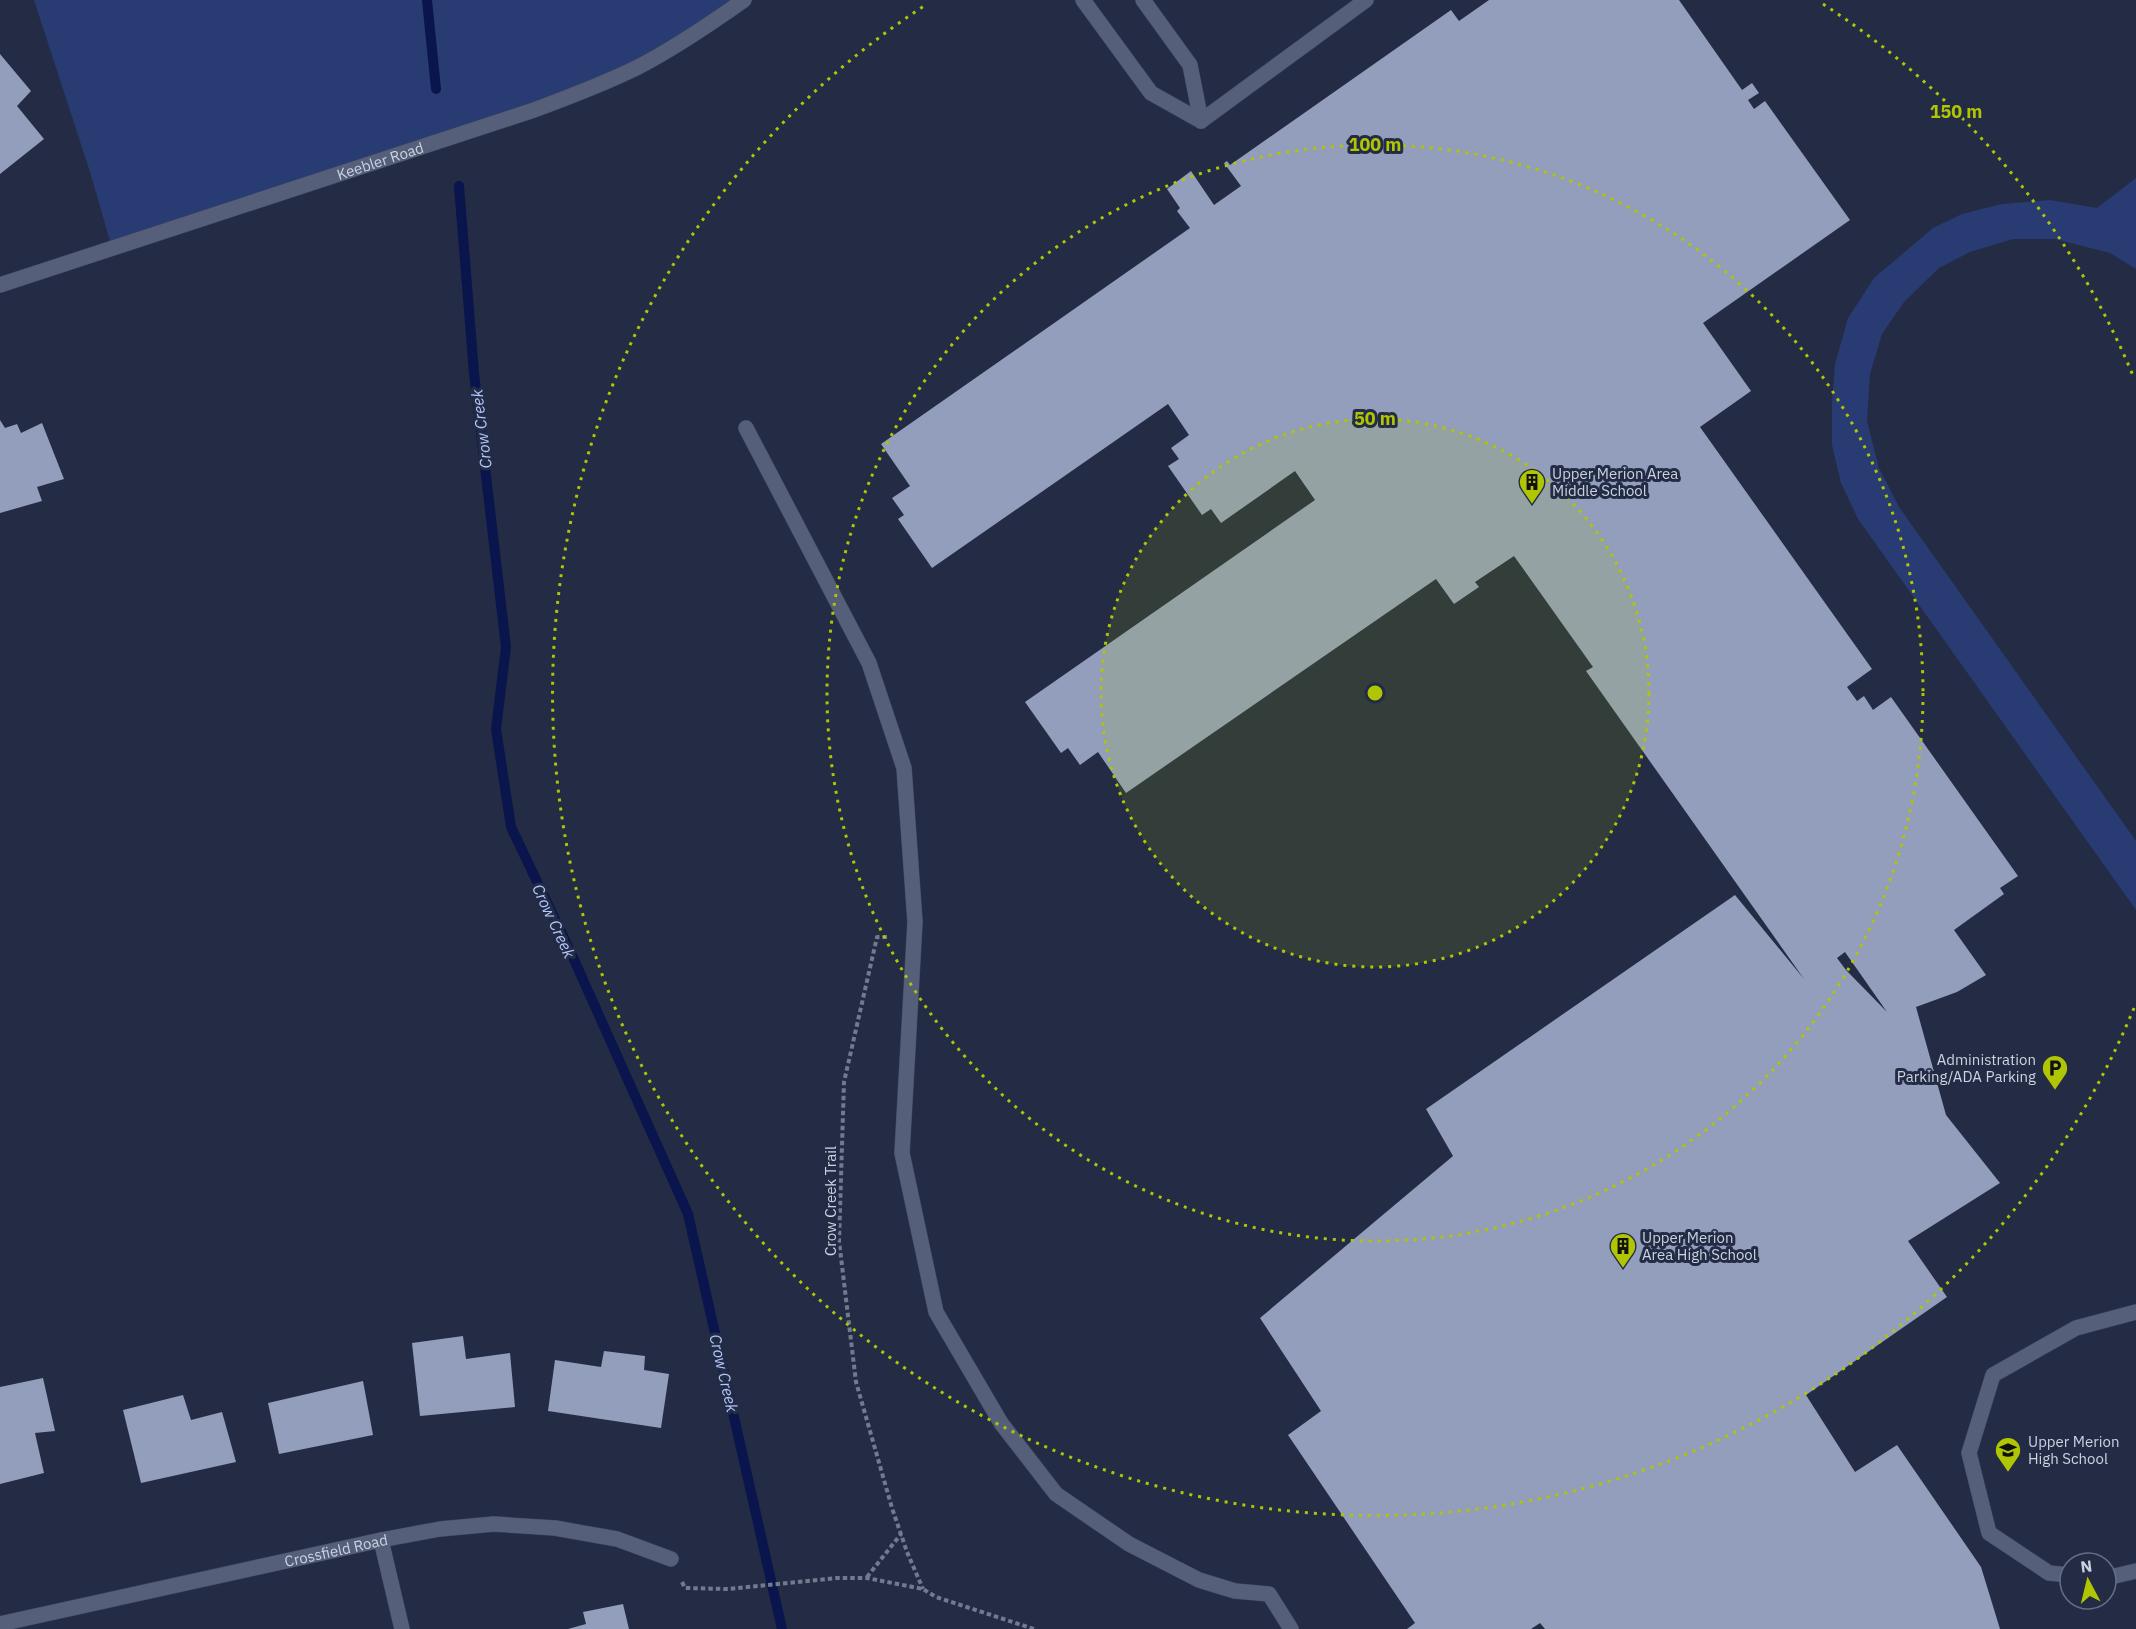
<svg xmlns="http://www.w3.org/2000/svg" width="2136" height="1629" font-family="'IBM Plex Sans',sans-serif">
	<rect width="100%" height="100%" fill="#232c44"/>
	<g fill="#283b73">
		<polygon points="34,0 744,0 638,67 112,248 90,172"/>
		<polygon points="2136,178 2136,269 2110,253 2055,239 2013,239 1970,252 1939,268 1904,302 1882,334 1870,374 1867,421 1879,468 1899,507 2136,841 2136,910 1858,519 1841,483 1832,445 1832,404 1835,364 1848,318 1874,278 1933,228 1962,214 2002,204 2050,200 2097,208"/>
	</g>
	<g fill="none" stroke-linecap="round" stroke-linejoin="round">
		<g stroke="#09154c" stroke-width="10">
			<polyline points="427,0 436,89"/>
			<polyline points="459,186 474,373 506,647 496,729 511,827 571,953 688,1214 782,1629"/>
		</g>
	</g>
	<g fill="#929ebb" fill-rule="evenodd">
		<path d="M1489,0h190l63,90 10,-7 7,10 -11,7 6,9 11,-8 85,119 -147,103 48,68 -51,36 172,242 -25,18 10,14 7,-5 9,14 18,-13 127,179 -18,12 4,6 -50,36 32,45 -29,17 -41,15 30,108 54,68 -92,58 39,56 -141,98 49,77 42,-27 84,122 19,62h-455l-5,-6 -9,6h-124l8,-6 -127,-188 33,-24 -61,-93 193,-162 -27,-47 309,-214 69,84 -218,-308 7,-4 -79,-111 -39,26 4,5 -25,17 -18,-25 -310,214 -28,-41 -18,13 -12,-17 -7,5 -36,-51 290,-202 -20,-29 -74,52 -10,-14 -9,6 -34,-49 11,-7 -8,-11 18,-13 -21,-31 -236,164 -34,-49 6,-4 -12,-17 18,-12 -29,-42 309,-216 -13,-17 3,-3 -13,-19 24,-18 23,34 27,-19 -17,-23 3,-2 3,4 221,-155 8,11zM1845,952l42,60 -41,-42 -9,-12z"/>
		<polygon points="0,54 31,91 17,106 44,139 0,174"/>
		<polygon points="0,420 5,428 17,424 21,433 42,423 64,479 37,487 42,501 0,513"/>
		<polygon points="463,1336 466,1359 510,1353 515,1407 420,1416 412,1343"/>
		<polygon points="604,1351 645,1356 644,1370 669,1374 661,1428 548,1411 555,1360 601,1367"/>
		<polygon points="43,1378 55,1431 35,1433 44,1473 0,1484 0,1387"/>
		<polygon points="363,1381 373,1435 279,1454 268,1403"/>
		<polygon points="183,1395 191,1420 222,1412 236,1462 141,1483 123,1410"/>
		<polygon points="623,1604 629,1629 568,1629 586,1624 583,1612"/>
	</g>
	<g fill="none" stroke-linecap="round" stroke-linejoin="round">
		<g stroke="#41495d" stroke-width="16">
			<g id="service">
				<polyline points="1083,0 1151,93 1201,121"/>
				<polyline points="1143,0 1190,65 1201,121"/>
				<polyline points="1201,121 1366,0"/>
				<polyline points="746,428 869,663 904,768 915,922 902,1153 936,1312 1001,1423 1056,1494 1129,1544 1199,1580 1235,1591 1269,1594 1291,1629"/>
				<polyline points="2070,1575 2049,1573 1989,1533 1969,1453 1993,1375 2076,1328 2136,1312"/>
				<polyline points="2106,1578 2136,1571"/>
			</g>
		</g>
		<g stroke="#41495d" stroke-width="16">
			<g id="minor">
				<polyline points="381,1540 402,1629"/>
				<path id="s1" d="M0,1624l381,-84 59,-11 54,-5 61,4 62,11 54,20"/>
			</g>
		</g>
		<g stroke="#41495d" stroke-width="16">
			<g id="tertiary">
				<path id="s2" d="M0,285l534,-175c35,-13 70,-26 104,-43 37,-19 72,-43 106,-67"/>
			</g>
		</g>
		<g stroke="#727a8e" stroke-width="4" stroke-dasharray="4.5 3" stroke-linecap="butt">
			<polyline points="887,937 877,937 844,1082 839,1241 856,1382 892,1508 907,1552 923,1589"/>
			<polyline points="867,1577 901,1534"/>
			<polyline points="682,1582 685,1588 728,1589 837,1578 867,1578 923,1589 936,1597 1034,1629"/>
		</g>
		<use href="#service" stroke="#555f7a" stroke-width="15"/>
		<use href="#minor" stroke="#555f7a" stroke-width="15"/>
		<use href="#tertiary" stroke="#555f7a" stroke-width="15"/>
	</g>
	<circle cx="1375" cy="693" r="274" fill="#b0c503" fill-opacity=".12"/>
	<g fill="none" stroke="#b0c503" stroke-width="3" stroke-dasharray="3 6">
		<circle cx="1375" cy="693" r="274"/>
		<circle cx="1375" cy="693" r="548"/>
		<path d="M2134 1008A822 822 0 1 1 927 4M1823 4A822 822 0 0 1 2134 378"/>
	</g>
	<defs>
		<g id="building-pin" transform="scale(1.35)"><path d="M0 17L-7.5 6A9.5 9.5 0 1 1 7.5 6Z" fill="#b0c503" stroke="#232c44"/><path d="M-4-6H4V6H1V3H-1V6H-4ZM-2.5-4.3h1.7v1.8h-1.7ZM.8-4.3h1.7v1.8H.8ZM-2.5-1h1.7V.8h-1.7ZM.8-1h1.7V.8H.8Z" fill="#111"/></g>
		<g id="parking-pin" transform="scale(1.35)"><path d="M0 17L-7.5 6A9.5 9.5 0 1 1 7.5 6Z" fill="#b0c503" stroke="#232c44"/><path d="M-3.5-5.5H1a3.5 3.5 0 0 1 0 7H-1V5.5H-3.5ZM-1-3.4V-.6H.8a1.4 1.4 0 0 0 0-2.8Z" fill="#111"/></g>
		<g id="school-pin" transform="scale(1.35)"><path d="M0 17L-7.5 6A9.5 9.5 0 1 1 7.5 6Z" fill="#b0c503" stroke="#232c44"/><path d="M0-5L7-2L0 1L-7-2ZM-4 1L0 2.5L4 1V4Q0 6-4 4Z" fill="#111"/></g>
	</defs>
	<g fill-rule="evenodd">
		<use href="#building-pin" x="1532" y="482"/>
		<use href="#parking-pin" x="2055" y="1068"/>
		<use href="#building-pin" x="1623" y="1246"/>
		<use href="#school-pin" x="2008" y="1450"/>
	</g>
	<g text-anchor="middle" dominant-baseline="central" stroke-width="6" stroke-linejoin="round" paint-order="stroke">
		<g font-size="15" fill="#cbd2e1" stroke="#232c44">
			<text stroke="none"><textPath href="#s2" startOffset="400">Keebler Road</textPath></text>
			<text transform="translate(830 1201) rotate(-90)">Crow Creek Trail</text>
			<text stroke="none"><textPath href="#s1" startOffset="344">Crossfield Road</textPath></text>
		</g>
		<g font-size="15" fill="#cbd2e1" stroke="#232c44" text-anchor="start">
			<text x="1552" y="473">Upper Merion Area<tspan x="1552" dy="17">Middle School</tspan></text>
			<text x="2036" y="1059" text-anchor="end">Administration<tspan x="2036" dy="17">Parking/ADA Parking</tspan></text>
			<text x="1642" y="1237">Upper Merion<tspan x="1642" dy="17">Area High School</tspan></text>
			<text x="2028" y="1441">Upper Merion<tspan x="2028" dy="17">High School</tspan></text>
		</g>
		<g font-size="16" font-style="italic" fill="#b1c7fd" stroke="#232c44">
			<text transform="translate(481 429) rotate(-97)">Crow Creek</text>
			<text transform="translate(554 921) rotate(65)">Crow Creek</text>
			<text transform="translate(724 1373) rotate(77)">Crow Creek</text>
		</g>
	</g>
	<circle cx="1375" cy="693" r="9" fill="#b0c503" stroke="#232c44" stroke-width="3"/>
	<g font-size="18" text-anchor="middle" font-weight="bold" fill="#b0c503" stroke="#232c44" stroke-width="6" stroke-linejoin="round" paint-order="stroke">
		<text x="1956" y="118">150 m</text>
		<text x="1375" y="151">100 m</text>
		<text x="1375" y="425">50 m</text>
	</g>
	<g transform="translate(2088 1581) rotate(353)"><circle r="28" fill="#232c44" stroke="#666e83" stroke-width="1.5"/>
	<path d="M0-4.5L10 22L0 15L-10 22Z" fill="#b0c503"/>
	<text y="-9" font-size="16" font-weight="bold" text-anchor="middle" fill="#cbd2e1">N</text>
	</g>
</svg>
